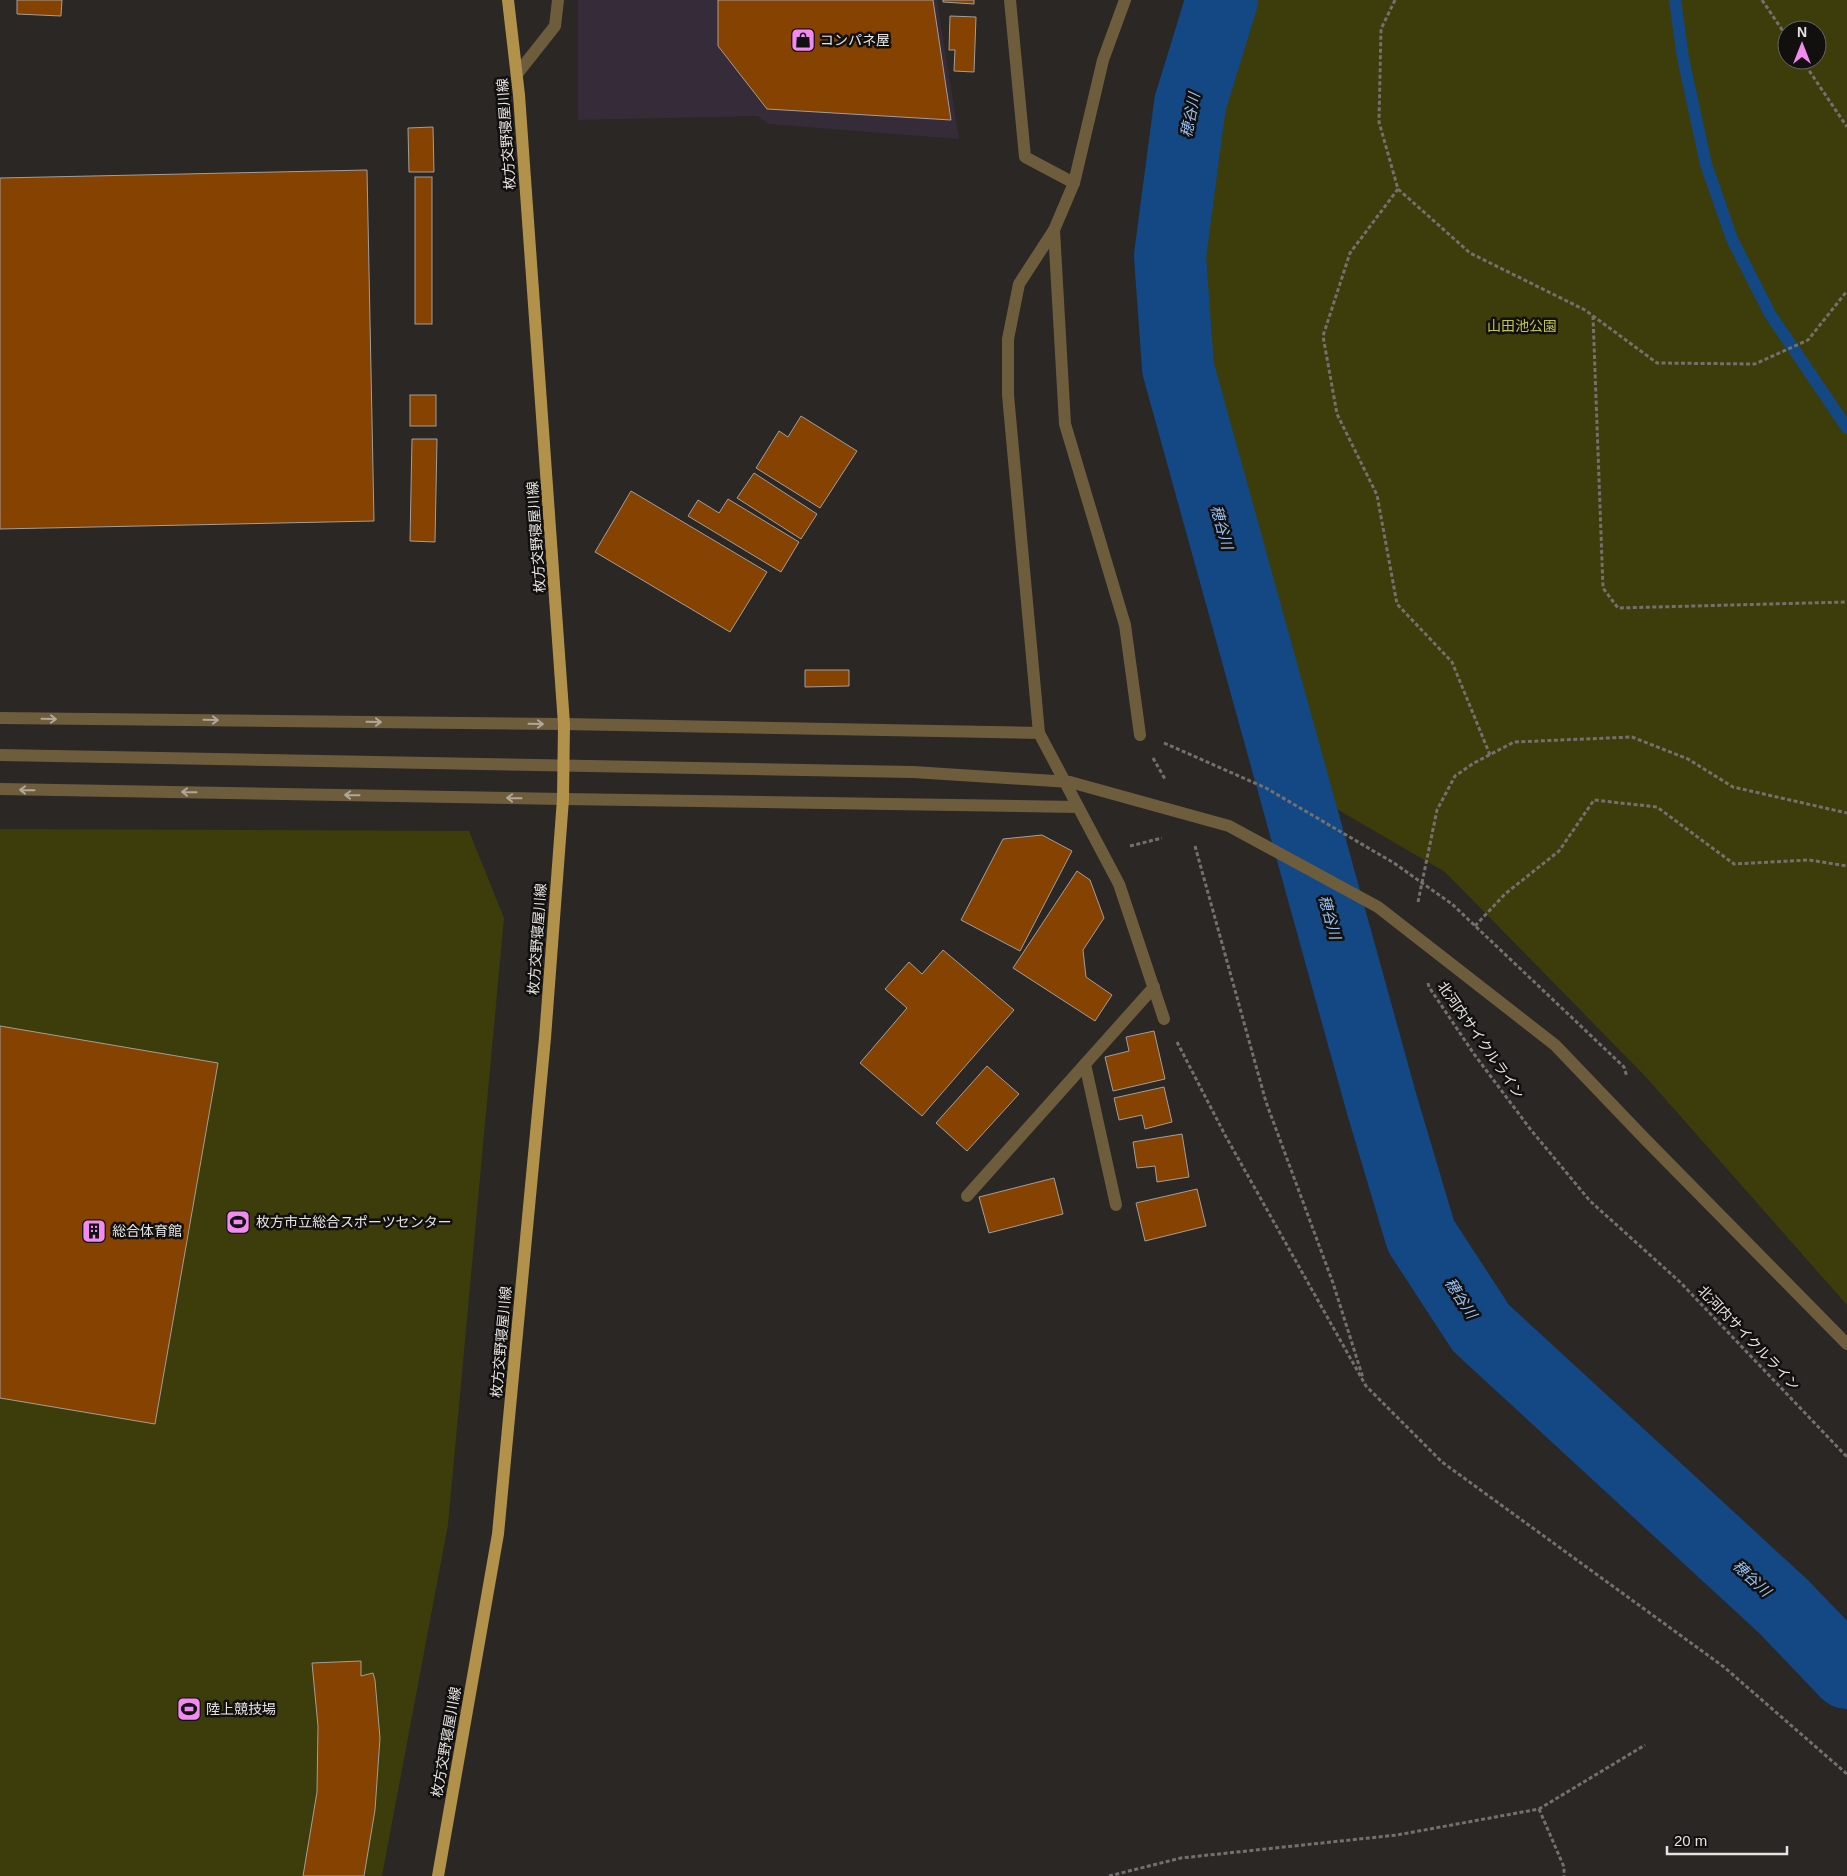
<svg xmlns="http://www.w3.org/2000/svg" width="1847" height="1876" font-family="Helvetica,'Noto Sans JP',sans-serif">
	<rect width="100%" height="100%" fill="#2a2725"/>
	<polygon fill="#362b39" points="578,0 937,0 959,139 768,124 758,116 578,120"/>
	<g fill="#3c3d0a" fill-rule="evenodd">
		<path d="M1251,0h596v1305l-202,-229 -200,-204 -129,-75 -73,-244 -48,-195 -4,-134 23,-139zM1787,30h30v30h-30z"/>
		<polygon points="0,829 469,831 504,918 448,1525 382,1876 0,1876"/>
	</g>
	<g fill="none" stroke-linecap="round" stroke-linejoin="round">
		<polyline stroke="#134884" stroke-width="12" points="1675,0 1683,58 1706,164 1732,239 1770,314 1847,428"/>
		<polyline stroke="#134884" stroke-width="72" points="1222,0 1190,104 1170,256 1178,368 1382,1105 1421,1236 1481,1328 1784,1607 1847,1673"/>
	</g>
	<g fill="#864200" stroke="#a29e9c">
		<polygon points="17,0 62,0 61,16 17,14"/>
		<polygon points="718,0 933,0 951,120 767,109 718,46"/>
		<polygon points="943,0 974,0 974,4 943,2"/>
		<polygon points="950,16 976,17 974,72 954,71 955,50 949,50"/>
		<polygon points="433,127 434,172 409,172 408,128"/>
		<polygon points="367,170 374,521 0,529 0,178"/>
		<rect x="415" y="177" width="17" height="147"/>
		<rect x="410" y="395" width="26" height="31"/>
		<polygon points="801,416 857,451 820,508 756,468 779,431 788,437"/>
		<polygon points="412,439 437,439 435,542 410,541"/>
		<polygon points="754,473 817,514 801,539 737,498"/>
		<polygon points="631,491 767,572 730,632 595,552"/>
		<polygon points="728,499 799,542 781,572 688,516 698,500 719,513"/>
		<polygon points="805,670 849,670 849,686 805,687"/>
		<polygon points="1042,835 1072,851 1020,951 961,920 1003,839"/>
		<polygon points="1077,871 1090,880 1104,918 1083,950 1086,977 1112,995 1095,1021 1013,968"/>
		<polygon points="943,950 1014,1010 922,1116 860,1063 907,1008 885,989 909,962 922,974"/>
		<polygon points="0,1026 218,1063 155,1424 0,1398"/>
		<polygon points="1154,1031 1165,1079 1113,1091 1105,1057 1129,1051 1126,1037"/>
		<polygon points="987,1066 1019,1094 967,1151 936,1123"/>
		<polygon points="1164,1087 1172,1122 1145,1129 1142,1115 1119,1120 1114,1098"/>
		<polygon points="1182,1134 1189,1177 1157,1182 1155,1166 1137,1168 1133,1142"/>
		<polygon points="1054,1178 1063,1214 989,1233 979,1197"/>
		<polygon points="1197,1189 1206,1226 1145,1241 1136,1203"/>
		<polygon points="361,1661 361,1676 373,1673 375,1680 380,1738 375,1810 364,1876 303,1876 317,1792 318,1726 312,1663"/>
	</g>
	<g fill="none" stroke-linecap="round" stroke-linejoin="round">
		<g stroke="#73706e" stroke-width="3" stroke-dasharray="4 2.5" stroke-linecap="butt">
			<polyline points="1395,0 1381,29 1379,122 1398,189 1470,253 1585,310 1657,363 1755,364 1808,340 1847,291"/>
			<polyline points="1762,0 1787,37"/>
			<polyline points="1802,60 1847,127"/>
			<polyline points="1398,189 1350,253 1323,336 1337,414 1377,495 1397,604 1452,662 1490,755"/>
			<polyline points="1593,316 1603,588 1618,608 1847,602"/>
			<polyline points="1164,743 1266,788 1394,863 1452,904 1624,1067 1627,1077"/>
			<polyline points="1153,758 1165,779"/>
			<polyline points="1130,846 1162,838"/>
			<polyline points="1195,846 1266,1102 1333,1283 1363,1378"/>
			<polyline points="1418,902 1437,810 1455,776 1474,763 1514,742 1632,737 1688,759 1733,787 1847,813"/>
			<polyline points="1475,926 1505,894 1559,851 1594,800 1657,807 1734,864 1809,860 1847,866"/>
			<polyline points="1428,983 1429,987 1474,1054 1531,1130 1590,1201 1680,1282 1847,1457"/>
			<polyline points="1177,1042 1225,1135 1366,1386 1442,1462 1724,1667 1847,1774"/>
			<polyline points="1539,1809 1564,1867 1564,1876"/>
			<polyline points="1109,1876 1181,1858 1397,1835 1539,1809 1645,1745"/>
		</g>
		<g stroke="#6d5d3d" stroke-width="12">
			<polyline points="1010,0 1025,157 1074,183"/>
			<polyline points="1125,0 1103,60 1074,183 1054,230 1065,424 1125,625 1140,735"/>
			<polyline points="517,74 555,26 558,0"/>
			<polyline points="1054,230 1019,284 1008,339 1008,395 1039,733 1119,884 1164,1019"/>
			<polyline points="564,724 1039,733"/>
			<polyline points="563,799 1078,807"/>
			<polyline points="1085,1064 1116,1205"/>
			<polyline points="967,1196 1154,987"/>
		</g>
		<g stroke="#6d5d3d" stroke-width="12">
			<polyline points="0,718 564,724"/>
			<polyline points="0,755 913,772 1070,782 1229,826 1378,907 1555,1045 1646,1140 1847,1344"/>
			<polyline points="0,789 563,799"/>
		</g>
		<polyline stroke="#b2914b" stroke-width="12" points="438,1876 498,1534 545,1038 563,799 564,724 519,95 508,0"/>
	</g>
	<defs><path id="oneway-shaft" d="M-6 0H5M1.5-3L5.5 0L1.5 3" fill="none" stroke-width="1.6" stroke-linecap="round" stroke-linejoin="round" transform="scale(1.25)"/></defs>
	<g stroke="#b0a798">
		<use href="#oneway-shaft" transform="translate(49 719) rotate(1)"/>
		<use href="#oneway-shaft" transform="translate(211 720) rotate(1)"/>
		<use href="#oneway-shaft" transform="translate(374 722) rotate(1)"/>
		<use href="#oneway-shaft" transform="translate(536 724) rotate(1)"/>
		<use href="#oneway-shaft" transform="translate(27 790) rotate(-179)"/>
		<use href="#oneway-shaft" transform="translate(189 792) rotate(-179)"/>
		<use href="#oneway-shaft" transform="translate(352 795) rotate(-179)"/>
		<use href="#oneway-shaft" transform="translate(514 798) rotate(-179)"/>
	</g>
	<defs>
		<g id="shop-square" transform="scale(1.25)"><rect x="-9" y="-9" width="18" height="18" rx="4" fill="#f38af1" stroke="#12100f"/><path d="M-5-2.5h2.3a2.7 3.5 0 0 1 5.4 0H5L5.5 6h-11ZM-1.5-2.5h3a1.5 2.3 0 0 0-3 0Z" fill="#111"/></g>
		<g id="stadium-square" transform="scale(1.25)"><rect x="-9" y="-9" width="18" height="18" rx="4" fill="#f38af1" stroke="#12100f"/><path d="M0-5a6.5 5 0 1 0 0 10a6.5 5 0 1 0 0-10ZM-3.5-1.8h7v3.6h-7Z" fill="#111"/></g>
		<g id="building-square" transform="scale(1.25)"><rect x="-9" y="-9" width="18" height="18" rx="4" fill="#f38af1" stroke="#12100f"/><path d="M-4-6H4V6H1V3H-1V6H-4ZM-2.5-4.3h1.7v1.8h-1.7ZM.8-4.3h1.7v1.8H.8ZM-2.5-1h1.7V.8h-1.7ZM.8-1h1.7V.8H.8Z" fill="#111"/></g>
	</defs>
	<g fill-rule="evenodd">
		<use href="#shop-square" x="803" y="40"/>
		<use href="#stadium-square" x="238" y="1222"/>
		<use href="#building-square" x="94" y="1231"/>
		<use href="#stadium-square" x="189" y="1709"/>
	</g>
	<g text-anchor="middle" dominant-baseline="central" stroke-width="5" stroke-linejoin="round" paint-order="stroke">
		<g font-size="14" fill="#e6e4e2" stroke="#12100f" text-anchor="start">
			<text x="820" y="40">コンパネ屋</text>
			<text x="256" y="1222">枚方市立総合スポーツセンター</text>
			<text x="112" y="1231">総合体育館</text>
			<text x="206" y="1709">陸上競技場</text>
		</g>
		<g font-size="14" fill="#e6e4e2" stroke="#12100f">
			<text transform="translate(506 134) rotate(-94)">枚方交野寝屋川線</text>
			<text transform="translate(536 537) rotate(-94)">枚方交野寝屋川線</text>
			<text transform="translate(537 939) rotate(-86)">枚方交野寝屋川線</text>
			<text transform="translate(1481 1040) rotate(55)">北河内サイクルライン</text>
			<text transform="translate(1749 1338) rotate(46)">北河内サイクルライン</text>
			<text transform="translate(501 1342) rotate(-85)">枚方交野寝屋川線</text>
			<text transform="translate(446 1742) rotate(-80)">枚方交野寝屋川線</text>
		</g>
		<g font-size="14" fill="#c2c64b" stroke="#12100f">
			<text x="1522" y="326">山田池公園</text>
		</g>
		<g font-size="15" font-style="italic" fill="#98c1f5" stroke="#12100f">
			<text transform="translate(1190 115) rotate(-79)">穂谷川</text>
			<text transform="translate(1222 527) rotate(75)">穂谷川</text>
			<text transform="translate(1330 917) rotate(75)">穂谷川</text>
			<text transform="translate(1461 1298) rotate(57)">穂谷川</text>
			<text transform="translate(1752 1578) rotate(43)">穂谷川</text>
		</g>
	</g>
	<g transform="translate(1802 45)"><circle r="24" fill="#12100f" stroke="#676563"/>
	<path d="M0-4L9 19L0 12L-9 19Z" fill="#f38af1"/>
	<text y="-8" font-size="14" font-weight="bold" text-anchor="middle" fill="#e6e4e2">N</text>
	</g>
	<path d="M1667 1846v8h120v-8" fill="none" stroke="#e6e4e2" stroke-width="2.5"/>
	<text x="1674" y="1846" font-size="15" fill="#e6e4e2" stroke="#12100f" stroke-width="4" paint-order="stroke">20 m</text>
</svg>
